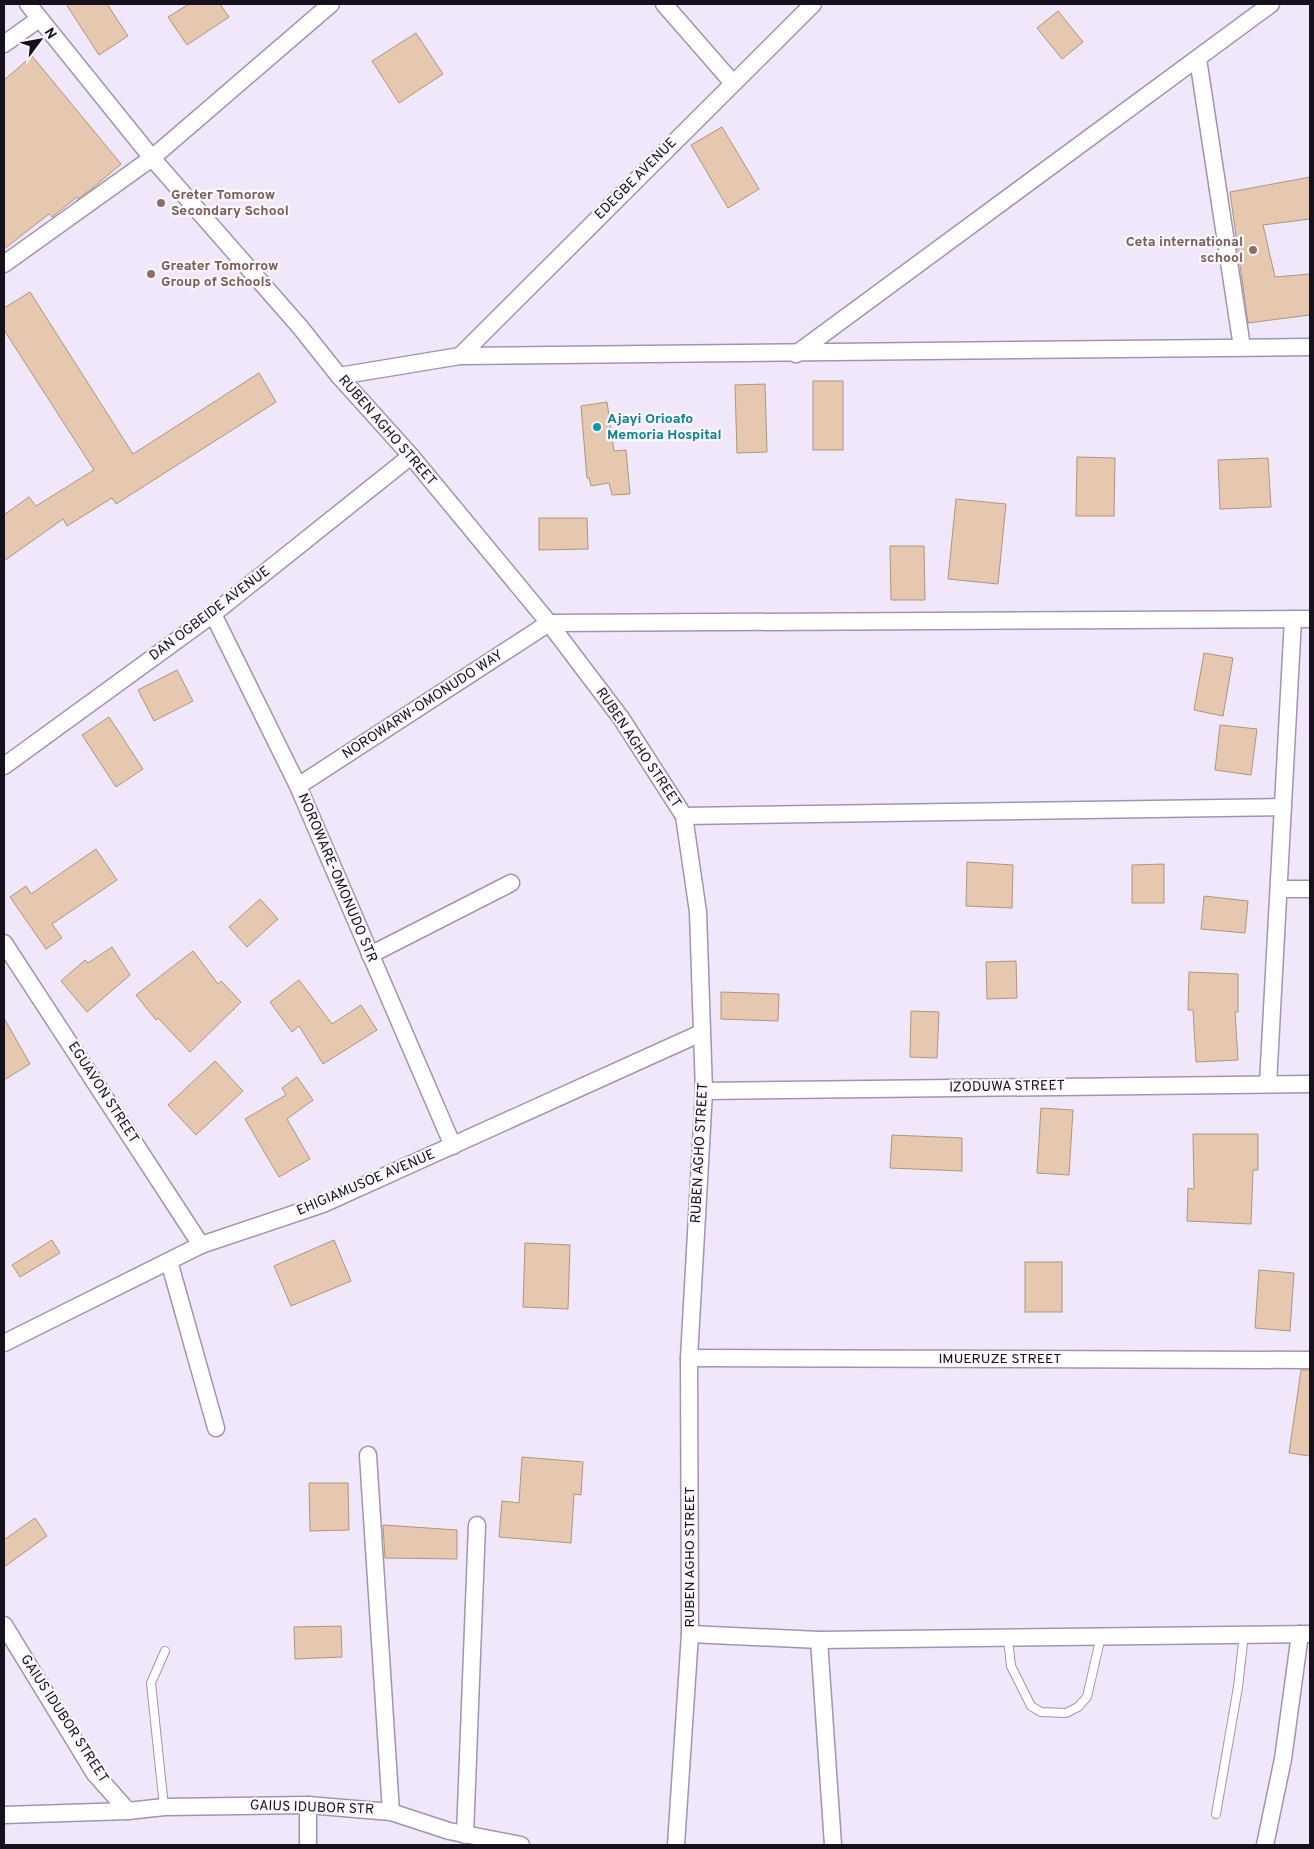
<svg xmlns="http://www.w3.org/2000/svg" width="1314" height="1849" font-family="Overpass,sans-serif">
	<rect width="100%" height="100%" fill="#f0e7fb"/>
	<g fill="#e5c8af" stroke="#b0957c">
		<polygon points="66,4 107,4 128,36 99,55"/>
		<polygon points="189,4 220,4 229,17 187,45 168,17"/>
		<polygon points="1058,11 1083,42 1062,59 1037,28"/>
		<polygon points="416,33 443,74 399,103 372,61"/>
		<polygon points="32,56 121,164 94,187 78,199 77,197 52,217 49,214 4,249 4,80"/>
		<polygon points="722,127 759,189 728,208 691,145"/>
		<polygon points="1310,177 1310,219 1263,225 1275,277 1310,274 1310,315 1248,323 1230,192"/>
		<polygon points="30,292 133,454 259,373 276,402 116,504 112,498 67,526 63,519 4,561 4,515 29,497 36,506 94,470 4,330 4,308"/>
		<rect x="813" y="381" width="30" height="69"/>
		<polygon points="765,384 767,452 737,453 735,385"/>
		<polygon points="607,402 614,451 626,450 630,494 612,495 609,483 591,486 589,478 587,478 581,406"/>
		<polygon points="1077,457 1115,458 1114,516 1076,516"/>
		<polygon points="1268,458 1271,507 1220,509 1218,460"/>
		<polygon points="956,499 1006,504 998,584 948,579"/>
		<polygon points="539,518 587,518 588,549 539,550"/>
		<polygon points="890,546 924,546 925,600 891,600"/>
		<polygon points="1204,653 1233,658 1223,716 1194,710"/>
		<polygon points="177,670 193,701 154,721 138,690"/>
		<polygon points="109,717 143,769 116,787 82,735"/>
		<polygon points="1220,725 1257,729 1251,775 1215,770"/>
		<polygon points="96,849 117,880 52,924 62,938 46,949 10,897 26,886 31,894"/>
		<polygon points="967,862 1013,865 1012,908 966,906"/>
		<polygon points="1164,864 1164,903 1132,903 1132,865"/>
		<polygon points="1204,896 1248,901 1245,933 1201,929"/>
		<polygon points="260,899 278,919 247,947 229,927"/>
		<polygon points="112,947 130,975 87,1012 61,981 85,960 88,963"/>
		<polygon points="193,951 218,984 221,981 241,1002 190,1052 158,1018 156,1020 136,995"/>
		<polygon points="1016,961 1017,998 987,999 986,962"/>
		<polygon points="1189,972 1238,974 1238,1012 1235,1012 1238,1060 1196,1062 1193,1010 1188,1010"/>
		<polygon points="299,980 332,1024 361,1005 377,1030 323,1064 299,1026 292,1032 270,1002"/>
		<polygon points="721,992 779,994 778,1021 721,1019"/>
		<polygon points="911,1011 939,1012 937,1058 910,1057"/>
		<polygon points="4,1018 30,1064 4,1080"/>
		<polygon points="215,1061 243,1091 196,1135 168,1105"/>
		<polygon points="297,1077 313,1100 287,1119 310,1159 279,1177 245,1119 286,1095 282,1088"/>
		<polygon points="1041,1108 1073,1110 1069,1175 1037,1173"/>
		<polygon points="1193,1134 1258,1134 1258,1170 1253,1170 1251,1224 1187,1221 1188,1188 1194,1189"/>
		<polygon points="892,1135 962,1138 962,1171 890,1168"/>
		<polygon points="52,1240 60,1253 20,1277 12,1265"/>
		<polygon points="334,1240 351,1281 291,1306 274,1266"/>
		<polygon points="525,1243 570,1245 568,1309 523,1307"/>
		<rect x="1025" y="1262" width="37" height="50"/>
		<polygon points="1259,1270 1294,1273 1290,1331 1255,1328"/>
		<polygon points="1301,1370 1310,1370 1310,1456 1289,1453"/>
		<polygon points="522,1457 583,1462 581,1495 574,1494 571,1543 499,1537 502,1501 519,1503"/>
		<polygon points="309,1483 348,1483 349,1530 310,1531"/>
		<polygon points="35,1518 47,1536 4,1567 4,1540"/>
		<polygon points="383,1525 457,1530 457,1559 385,1558"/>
		<polygon points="341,1626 342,1657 295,1659 294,1627"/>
	</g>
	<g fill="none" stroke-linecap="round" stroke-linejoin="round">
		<g stroke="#a293b2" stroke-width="10">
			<g id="lane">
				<polyline points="1008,1639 1011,1666 1031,1706 1041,1712 1066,1713 1078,1707 1087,1697 1101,1636"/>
				<polyline points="164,1807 151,1683 165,1651"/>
				<polyline points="1216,1814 1238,1687 1244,1634"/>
			</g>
		</g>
		<g stroke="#a293b2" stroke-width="19">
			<g id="street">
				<polyline points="28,4 152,158 300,327 339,376 411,456 549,623 621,718 684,816 698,912 704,1091 689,1358 690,1634 676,1845"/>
				<polyline points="664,4 732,82"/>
				<polyline points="4,44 39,19"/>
				<polyline points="1198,59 1242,347"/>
				<polyline points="4,264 152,158 331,4"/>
				<polyline points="796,354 1271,4"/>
				<polyline points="460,356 813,4"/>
				<polyline points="339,376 460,356 1310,347"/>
				<polyline points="213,614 298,786 453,1146"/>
				<polyline points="4,766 213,614 411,456"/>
				<polyline points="298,786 549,623 1310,619"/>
				<polyline points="684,816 1283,807"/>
				<polyline points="1279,889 1310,889"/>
				<polyline points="4,943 201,1245"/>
				<polyline points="370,955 511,883"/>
				<polyline points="1268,1084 1293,619"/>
				<polyline points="704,1091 1310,1084"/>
				<polyline points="169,1261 216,1428"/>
				<polyline points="4,1343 201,1245 323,1204 701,1033"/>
				<polyline points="689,1358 1310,1360"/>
				<polyline points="368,1455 391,1812"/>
				<polyline points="4,1625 95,1774 128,1811"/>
				<polyline points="690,1634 819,1640 1310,1634"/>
				<polyline points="819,1640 833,1845"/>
				<polyline points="308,1805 308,1845"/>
				<polyline points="4,1815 128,1811 164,1807 308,1805 391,1812 449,1831 521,1845"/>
				<polyline points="465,1835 477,1525"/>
				<polyline points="1265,1845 1283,1759 1300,1634"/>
			</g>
		</g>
		<use href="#lane" stroke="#fff" stroke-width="8"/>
		<use href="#street" stroke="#fff" stroke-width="16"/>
	</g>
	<g fill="#8d6e63" stroke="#faf7fe" stroke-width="2">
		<circle cx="161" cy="203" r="5"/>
		<circle cx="1253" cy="250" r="5"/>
		<circle cx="151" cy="274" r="5"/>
	</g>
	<circle fill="#0f9aa8" stroke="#faf7fe" stroke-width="2" cx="597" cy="427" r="5"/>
	<g text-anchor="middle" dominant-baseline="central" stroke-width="4.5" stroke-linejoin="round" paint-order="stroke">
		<g font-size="14" fill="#15101b" stroke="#faf7fe">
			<text transform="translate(636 179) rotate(-45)">EDEGBE AVENUE</text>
			<text transform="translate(387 431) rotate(49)">RUBEN AGHO STREET</text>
			<text transform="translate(210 614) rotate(-37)">DAN OGBEIDE AVENUE</text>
			<text transform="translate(423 705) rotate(-33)">NOROWARW-OMONUDO WAY</text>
			<text transform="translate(638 748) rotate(56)">RUBEN AGHO STREET</text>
			<text transform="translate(337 878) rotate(67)">NOROWARE-OMONUDO STR</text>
			<text transform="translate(1007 1087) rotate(-1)">IZODUWA STREET</text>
			<text transform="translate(103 1093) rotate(57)">EGUAVON STREET</text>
			<text transform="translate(700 1153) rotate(-87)">RUBEN AGHO STREET</text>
			<text transform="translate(366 1183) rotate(-23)">EHIGIAMUSOE AVENUE</text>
			<text x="1000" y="1359">IMUERUZE STREET</text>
			<text transform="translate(690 1557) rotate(-90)">RUBEN AGHO STREET</text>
			<text transform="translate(64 1719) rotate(57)">GAIUS IDUBOR STREET</text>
			<text transform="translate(312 1808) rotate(2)">GAIUS IDUBOR STR</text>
		</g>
		<g font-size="14" font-weight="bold" fill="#785e54" stroke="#faf7fe" text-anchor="start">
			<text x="171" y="195">Greter Tomorow<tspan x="171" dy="16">Secondary School</tspan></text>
			<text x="1243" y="242" text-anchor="end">Ceta international<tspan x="1243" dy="16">school</tspan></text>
			<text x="161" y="266">Greater Tomorrow<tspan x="161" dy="16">Group of Schools</tspan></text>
		</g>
		<g font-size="14" font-weight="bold" fill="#0d838f" stroke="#faf7fe" text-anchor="start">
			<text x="607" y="419">Ajayi Orioafo<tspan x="607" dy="16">Memoria Hospital</tspan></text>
		</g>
	</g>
	<rect width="1314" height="1849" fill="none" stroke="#15101b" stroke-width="10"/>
	<g transform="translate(40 40) rotate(58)" stroke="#faf7fe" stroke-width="4" paint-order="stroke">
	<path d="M0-4L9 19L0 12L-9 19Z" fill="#15101b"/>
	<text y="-8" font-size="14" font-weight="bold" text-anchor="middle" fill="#15101b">N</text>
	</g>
</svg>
